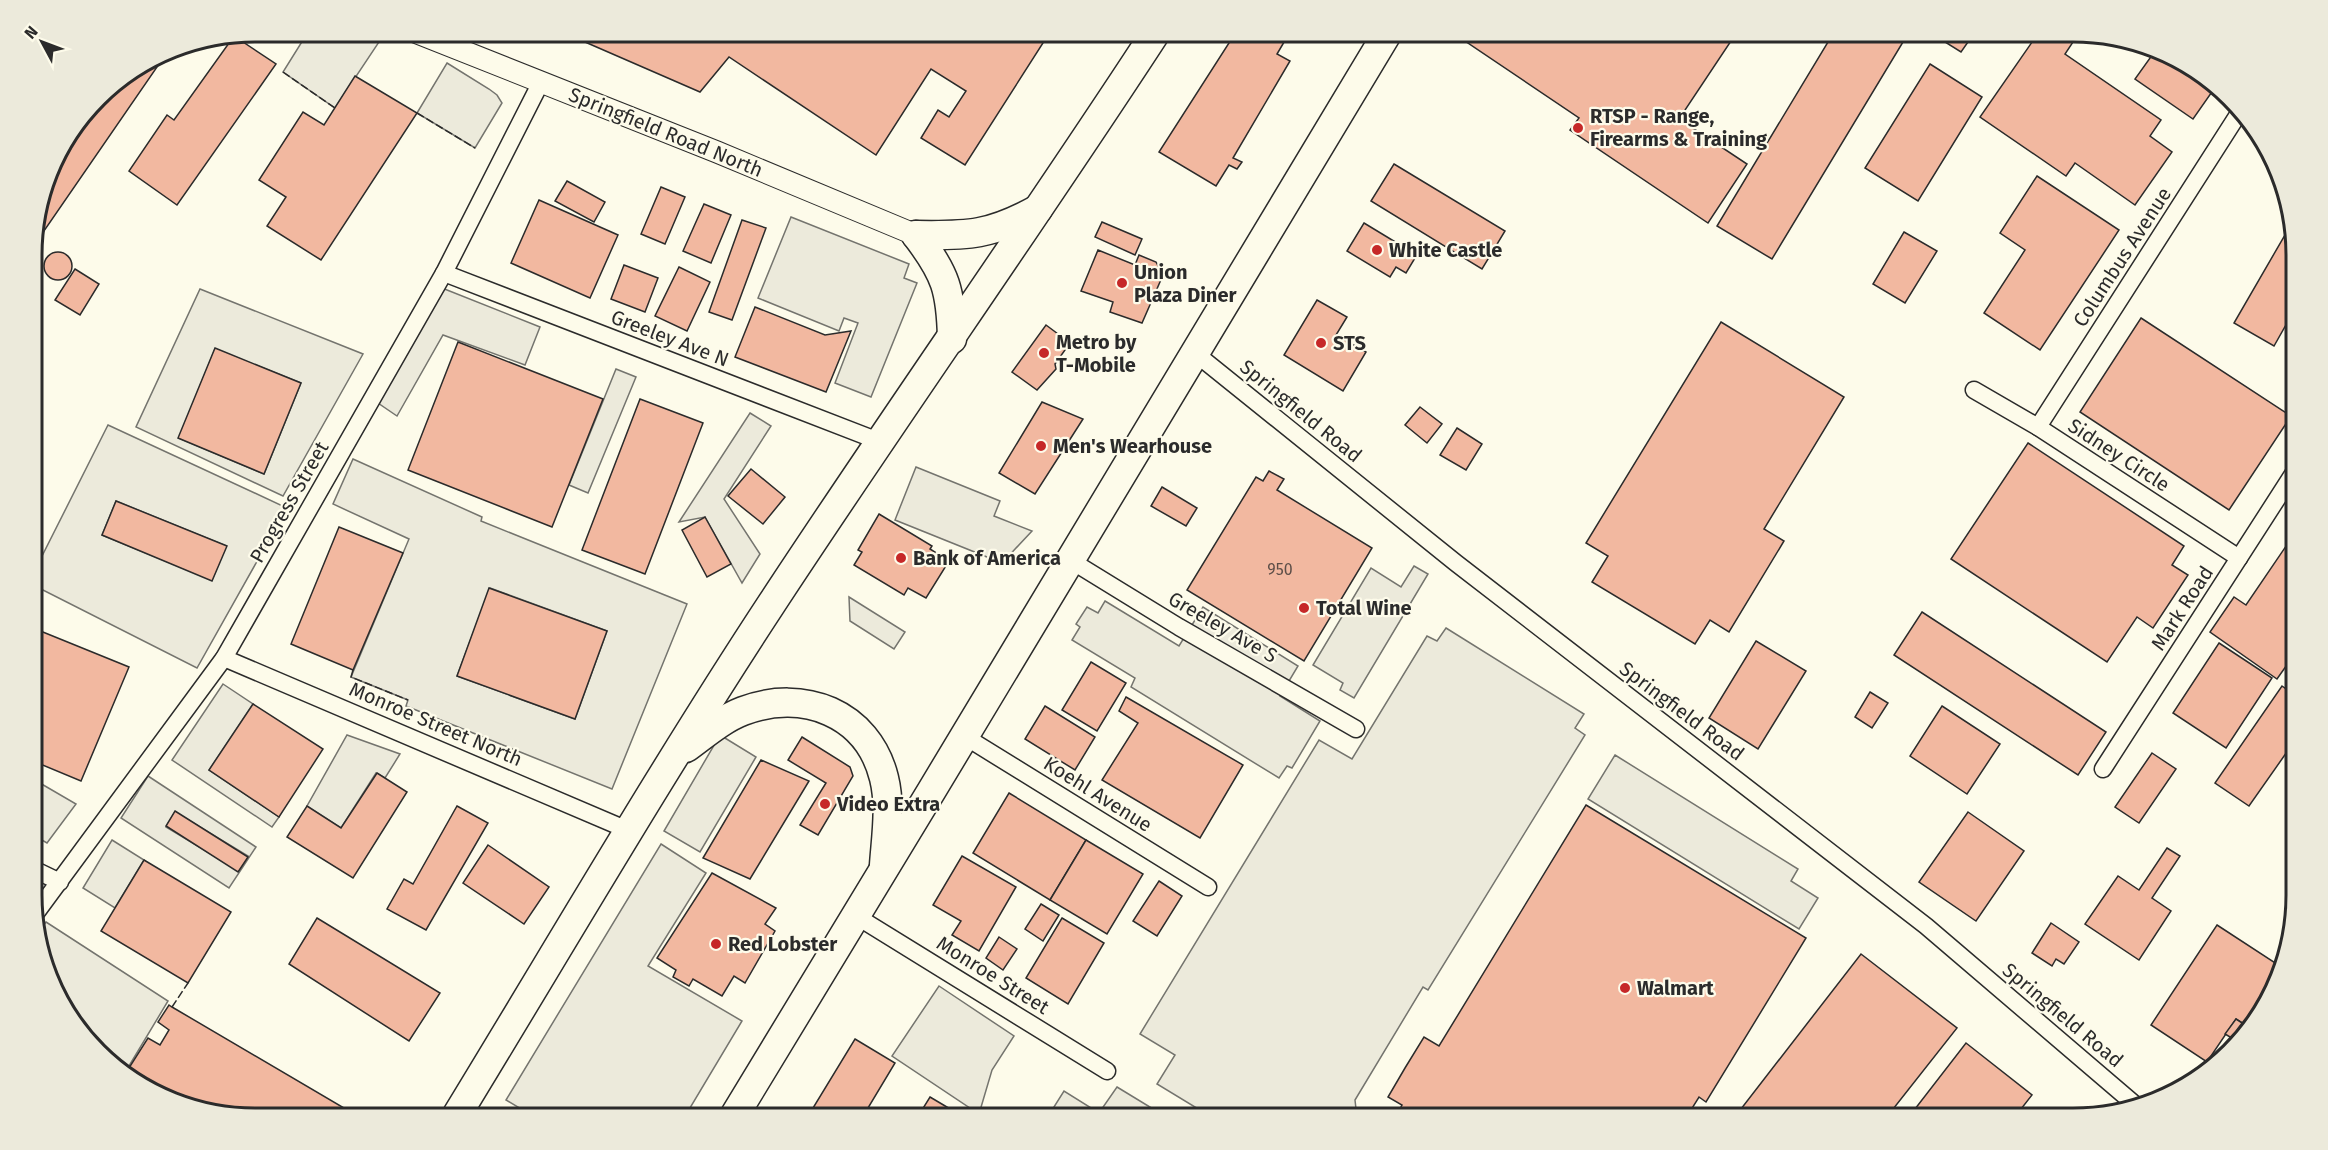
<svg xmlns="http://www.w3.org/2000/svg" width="2328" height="1150" font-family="'Fira Sans',sans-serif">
	<rect width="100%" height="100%" fill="#fdfbea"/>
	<g fill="#eceadb" stroke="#74746e" stroke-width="1.5" fill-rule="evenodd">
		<polygon points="308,32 372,32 383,36 335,108 283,72"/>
		<polygon points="447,63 489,89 497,95 502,103 475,148 417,113"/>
		<polygon points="791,217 909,264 904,278 917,283 871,397 835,383 858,323 844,318 839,331 758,298"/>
		<polygon points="442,288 540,327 525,365 443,335 397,416 378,403"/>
		<path d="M200,289l163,65 -80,142 -147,-69zM215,349l86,34 -37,91 -85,-36z"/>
		<polygon points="616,369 636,377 588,493 569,485"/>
		<polygon points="750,413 771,426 724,499 760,554 742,583 705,517 679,522"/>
		<path d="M108,425l179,83 -90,160 -164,-83v-11zM116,501l110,45 -14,34 -110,-45z"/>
		<path d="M353,459l129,58 -1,4 206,83 -75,185 -206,-83 2,-6 -57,-23 58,-138 -76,-35zM490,588l117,43 -32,88 -118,-43z"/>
		<polygon points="916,467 1000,501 994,516 1032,531 1002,563 895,520"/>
		<polygon points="1414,566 1428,574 1354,698 1340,690 1343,683 1313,665 1371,568 1401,587"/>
		<polygon points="849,597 905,632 894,649 850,621"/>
		<polygon points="1105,601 1179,646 1203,607 1298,666 1280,696 1320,721 1292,768 1287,766 1279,778 1131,687 1135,678 1072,640 1080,627 1076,624 1087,607 1098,613"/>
		<polygon points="1446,628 1584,714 1575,728 1585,735 1428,990 1423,987 1355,1100 1357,1118 1213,1118 1157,1084 1175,1055 1140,1034 1319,740 1352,759 1427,636 1437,641"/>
		<polygon points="223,684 253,704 209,770 279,817 272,827 172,760"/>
		<polygon points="347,735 400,754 385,778 376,773 341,828 307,806"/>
		<polygon points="720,735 756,757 700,852 664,831"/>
		<polygon points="1615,755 1798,869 1791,881 1818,898 1799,929 1588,799"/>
		<path d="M148,776l108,71 -27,41 -108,-70zM175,812l73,44 -9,15 -73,-44z"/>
		<polygon points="33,779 76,804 47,843 33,835"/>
		<polygon points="112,840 144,860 115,908 83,888"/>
		<polygon points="661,844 706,873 648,966 742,1021 684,1118 525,1118 528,1113 506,1100"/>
		<polygon points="46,922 168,1001 126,1071 78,1031 48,980 36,935"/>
		<polygon points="939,986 1014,1036 992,1070 979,1114 892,1056"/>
		<polygon points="1117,1087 1168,1118 1047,1118 1064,1091 1099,1113"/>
	</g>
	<g fill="#f2b8a0" stroke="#2b2b2b" stroke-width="1.5">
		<polygon points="562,32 1050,32 965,165 921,138 938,110 949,117 966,91 931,69 876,155 729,57 700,92"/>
		<polygon points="1236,32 1290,32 1277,54 1290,61 1233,158 1242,162 1237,169 1229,165 1216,186 1159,152"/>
		<polygon points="1471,32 1737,32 1679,119 1747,164 1708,223 1570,130 1579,118 1465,41"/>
		<polygon points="1834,32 1885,32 1903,42 1772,259 1717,226"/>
		<polygon points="1929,32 1975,32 1961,52"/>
		<polygon points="2039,32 2079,33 2065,54 2161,120 2150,136 2172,152 2135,205 2075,163 2066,176 1980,117"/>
		<polygon points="234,36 276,64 177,205 129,171 167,115 174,120"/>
		<polygon points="2155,51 2161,52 2214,89 2193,119 2135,79"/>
		<polygon points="163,53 166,54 35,244 32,240 55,156 107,87"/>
		<polygon points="1930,64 1982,97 1918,201 1865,168"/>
		<polygon points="355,76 417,113 321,260 267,226 286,197 259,180 303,112 324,125"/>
		<polygon points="1394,164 1505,231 1482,269 1371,201"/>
		<polygon points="2037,176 2119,230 2040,350 1984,313 2025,250 2000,233"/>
		<polygon points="567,181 605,202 594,222 555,201"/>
		<polygon points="661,187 685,197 665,244 641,234"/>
		<polygon points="539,200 618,235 590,298 511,263"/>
		<polygon points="704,204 731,215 711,263 683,251"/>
		<polygon points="742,220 766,228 732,320 709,312"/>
		<polygon points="1102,222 1142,239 1135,255 1095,237"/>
		<polygon points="1364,223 1407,249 1405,252 1415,258 1406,273 1396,267 1390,277 1347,251"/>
		<polygon points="2289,228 2295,232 2295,309 2274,346 2234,323"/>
		<polygon points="1904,232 1937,251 1905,303 1873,284"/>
		<polygon points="1098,250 1135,265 1139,255 1156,262 1163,275 1142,323 1110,312 1113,302 1081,291"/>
		<circle cx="58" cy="266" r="14"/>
		<polygon points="624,265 658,278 645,312 611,299"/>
		<polygon points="679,267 710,282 687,331 655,316"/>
		<polygon points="75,269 99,284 80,315 55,300"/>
		<polygon points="1317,300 1347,317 1336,335 1366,352 1343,391 1284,355"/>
		<polygon points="755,307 825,335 851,331 826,392 735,357"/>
		<polygon points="2141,318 2291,416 2229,510 2080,412"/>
		<polygon points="1721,322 1844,397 1764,529 1784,541 1729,632 1710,620 1695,644 1592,582 1608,556 1586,543"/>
		<polygon points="1046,325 1070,343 1055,364 1056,369 1037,390 1012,372"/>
		<polygon points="458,342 603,399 552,527 408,470"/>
		<polygon points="215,348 301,383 264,474 178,438"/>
		<polygon points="640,399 703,423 645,574 582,550"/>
		<polygon points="1042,402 1083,419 1035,494 999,473"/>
		<polygon points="1420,407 1442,424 1427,443 1405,425"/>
		<polygon points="1457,428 1482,444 1466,470 1440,455"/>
		<polygon points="2028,443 2184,546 2172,565 2188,575 2153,628 2137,617 2107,662 1951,559"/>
		<polygon points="751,469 785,497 763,524 728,496"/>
		<polygon points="1269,471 1284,479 1277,490 1372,548 1304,661 1187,590 1256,477 1263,481"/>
		<polygon points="1162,487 1197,508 1186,526 1151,506"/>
		<polygon points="116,501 227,546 212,581 102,535"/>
		<polygon points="879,514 932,546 930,549 949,561 926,598 908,588 904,595 854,565 862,552 858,550"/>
		<polygon points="705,517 731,564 707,577 682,530"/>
		<polygon points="339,527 403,553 353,670 291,644"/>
		<polygon points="2295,533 2296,652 2277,679 2210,632 2234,597 2246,605"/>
		<polygon points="489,588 607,631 575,719 457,676"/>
		<polygon points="1922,612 2106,732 2078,775 1894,655"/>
		<polygon points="33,628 129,667 81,781 33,761"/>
		<polygon points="1756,641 1806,671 1758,749 1709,718"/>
		<polygon points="2219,643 2272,678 2226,748 2173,713"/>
		<polygon points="1091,662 1126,683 1097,731 1062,710"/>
		<polygon points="2282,686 2296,696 2296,754 2289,749 2249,806 2215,783"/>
		<polygon points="1870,692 1888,703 1872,728 1855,717"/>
		<polygon points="1126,697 1243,765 1200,838 1102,780 1138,723 1119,711"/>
		<polygon points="253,704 323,749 279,817 209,770"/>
		<polygon points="1045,706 1095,737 1075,770 1025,739"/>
		<polygon points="1942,706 2000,744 1967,794 1910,756"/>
		<polygon points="802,737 850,767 853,776 818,835 800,825 826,783 788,760"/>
		<polygon points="2152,753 2176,769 2139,823 2115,807"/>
		<polygon points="761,760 809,781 750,879 703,858"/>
		<polygon points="377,773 407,792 353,878 287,837 307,806 341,828"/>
		<polygon points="1009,793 1086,840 1050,900 973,853"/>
		<polygon points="1586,805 1806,938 1706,1102 1699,1097 1686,1118 1395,1118 1402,1105 1388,1097 1405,1068 1424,1037 1439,1046"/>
		<polygon points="457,806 488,823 426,930 387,909 404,879 413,884"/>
		<polygon points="175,811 248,857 238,872 166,826"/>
		<polygon points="1968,812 2024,851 1976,921 1919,882"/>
		<polygon points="1086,840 1143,874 1107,934 1050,900"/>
		<polygon points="488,845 549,887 524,924 463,883"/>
		<polygon points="2167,848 2180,856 2152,898 2171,911 2139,960 2085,924 2118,876 2139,890"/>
		<polygon points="962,856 1016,887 979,951 952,935 961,921 933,905"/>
		<polygon points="144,860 231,912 188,983 101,931"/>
		<polygon points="712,873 776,908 765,924 775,931 745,983 734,976 722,996 693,979 689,986 673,977 676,970 657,958"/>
		<polygon points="1159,881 1182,896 1157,936 1133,921"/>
		<polygon points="1041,904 1059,915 1043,941 1025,929"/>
		<polygon points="317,918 440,993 409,1041 289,964"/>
		<polygon points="1062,918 1104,943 1068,1004 1026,978"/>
		<polygon points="2051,923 2079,942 2064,964 2056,959 2052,966 2032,953"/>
		<polygon points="2217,925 2280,966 2274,993 2250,1028 2236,1019 2207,1062 2151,1025"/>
		<polygon points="999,937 1017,949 1003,970 986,958"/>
		<polygon points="1861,954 1957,1028 1886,1118 1734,1118"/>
		<polygon points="169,1005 172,1007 361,1118 255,1118 157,1096 127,1071 148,1038 160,1045 169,1030 158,1022"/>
		<polygon points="2236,1019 2250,1028 2240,1043 2225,1034"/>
		<polygon points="855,1039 895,1063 862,1118 831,1118 813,1108"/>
		<polygon points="1966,1043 2032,1095 2014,1118 1908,1118"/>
		<polygon points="930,1097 962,1116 960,1118 917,1118"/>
		<polygon points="2043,1110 2053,1118 2037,1118"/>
	</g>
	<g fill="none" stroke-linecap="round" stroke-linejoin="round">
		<g stroke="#2b2b2b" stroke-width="19">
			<g id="minor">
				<polyline points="444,273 881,442"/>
				<polyline points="1195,353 1456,563 1926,926 2139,1108"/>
				<polyline points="1974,390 2038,427 2239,558"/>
				<polyline points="2038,427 2241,110"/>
				<polyline points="1070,560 1179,627 1356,729"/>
				<polyline points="224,658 630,831"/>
				<polyline points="964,736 1208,887"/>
				<polyline points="2103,769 2295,471"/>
				<polyline points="33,869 60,882"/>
				<polyline points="856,916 1107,1071"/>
				<polyline points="33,917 224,658 444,273 541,82"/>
			</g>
		</g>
		<g stroke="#2b2b2b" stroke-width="23">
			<polyline id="tertiary" points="415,32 717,152 916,235"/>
		</g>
		<g stroke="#2b2b2b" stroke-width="31">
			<g id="trunk">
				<path d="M916,235c53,1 75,0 122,-26"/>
				<path d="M916,235c30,39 35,56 36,104"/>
				<path d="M686,748c18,-13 36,-29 57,-37 60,-23 125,2 141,67 7,28 2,59 0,87"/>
				<path d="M455,1118c105,-172 206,-346 317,-515 126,-192 259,-379 384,-571"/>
				<polyline points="733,1118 932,790 1388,32"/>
			</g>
		</g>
		<use href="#minor" stroke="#fdfbea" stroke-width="16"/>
		<use href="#tertiary" stroke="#fdfbea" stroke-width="21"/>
		<use href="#trunk" stroke="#fdfbea" stroke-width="28"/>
		<g stroke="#2b2b2b" stroke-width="1.5" stroke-dasharray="8 3" stroke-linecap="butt">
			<polyline points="283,72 335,108"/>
			<polyline points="417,113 475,148"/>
			<polyline points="353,670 351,677 408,700"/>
			<polyline points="172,1007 188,983"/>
		</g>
	</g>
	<g fill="#c62828" stroke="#fdfbea" stroke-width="2">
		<circle cx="1578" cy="128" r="6"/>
		<circle cx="1377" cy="250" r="6"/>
		<circle cx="1122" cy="283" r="6"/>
		<circle cx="1321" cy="343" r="6"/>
		<circle cx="1044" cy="353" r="6"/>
		<circle cx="1041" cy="446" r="6"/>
		<circle cx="901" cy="558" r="6"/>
		<circle cx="1304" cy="608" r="6"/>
		<circle cx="825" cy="804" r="6"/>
		<circle cx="716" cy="944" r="6"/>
		<circle cx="1625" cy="988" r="6"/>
	</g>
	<g text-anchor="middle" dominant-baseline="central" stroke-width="4.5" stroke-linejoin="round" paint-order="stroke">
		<g font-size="16" fill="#5d4e48">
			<text x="1280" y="569">950</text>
		</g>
		<g font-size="20" font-weight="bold" fill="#2b2b2b" stroke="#fdfbea" text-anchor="start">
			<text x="1590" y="116">RTSP - Range,<tspan x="1590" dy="23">Firearms &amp; Training</tspan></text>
			<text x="1389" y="250">White Castle</text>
			<text x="1134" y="272">Union<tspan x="1134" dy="23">Plaza Diner</tspan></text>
			<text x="1056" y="342">Metro by<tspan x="1056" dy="23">T-Mobile</tspan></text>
			<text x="1333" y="343">STS</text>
			<text x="1053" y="446">Men's Wearhouse</text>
			<text x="913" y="558">Bank of America</text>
			<text x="1316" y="608">Total Wine</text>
			<text x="837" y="804">Video Extra</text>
			<text x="728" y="944">Red Lobster</text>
			<text x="1637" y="988">Walmart</text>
		</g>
		<g font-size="20" fill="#2b2b2b" stroke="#fdfbea">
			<text transform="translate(666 132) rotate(22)">Springfield Road North</text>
			<text transform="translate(2122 257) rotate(-57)">Columbus Avenue</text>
			<text transform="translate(670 338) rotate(21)">Greeley Ave N</text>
			<text transform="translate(1301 411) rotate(39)">Springfield Road</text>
			<text transform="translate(2119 455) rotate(33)">Sidney Circle</text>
			<text transform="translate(289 502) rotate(-60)">Progress Street</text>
			<text transform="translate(2182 608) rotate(-57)">Mark Road</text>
			<text transform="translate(1223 627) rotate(30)">Greeley Ave S</text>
			<text transform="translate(1682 711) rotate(37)">Springfield Road</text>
			<text transform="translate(436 724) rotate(23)">Monroe Street North</text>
			<text transform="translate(1098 794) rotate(32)">Koehl Avenue</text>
			<text transform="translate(993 975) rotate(32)">Monroe Street</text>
			<text transform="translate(2063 1015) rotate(40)">Springfield Road</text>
		</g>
	</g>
	<path d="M0 0H2328V1150H0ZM255 42H2073A213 213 0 0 1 2286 255V895A213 213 0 0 1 2073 1108H255A213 213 0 0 1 42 895V255A213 213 0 0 1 255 42Z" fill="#eceadb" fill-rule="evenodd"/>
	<path fill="none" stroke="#2b2b2b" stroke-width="3" d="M255 42H2073A213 213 0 0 1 2286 255V895A213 213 0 0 1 2073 1108H255A213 213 0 0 1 42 895V255A213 213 0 0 1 255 42Z"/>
	<g transform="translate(42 42) rotate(311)" stroke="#fdfbea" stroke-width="4.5" paint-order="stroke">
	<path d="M0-4.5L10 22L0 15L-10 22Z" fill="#2b2b2b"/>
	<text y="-9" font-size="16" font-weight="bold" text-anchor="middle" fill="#2b2b2b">N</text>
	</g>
</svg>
